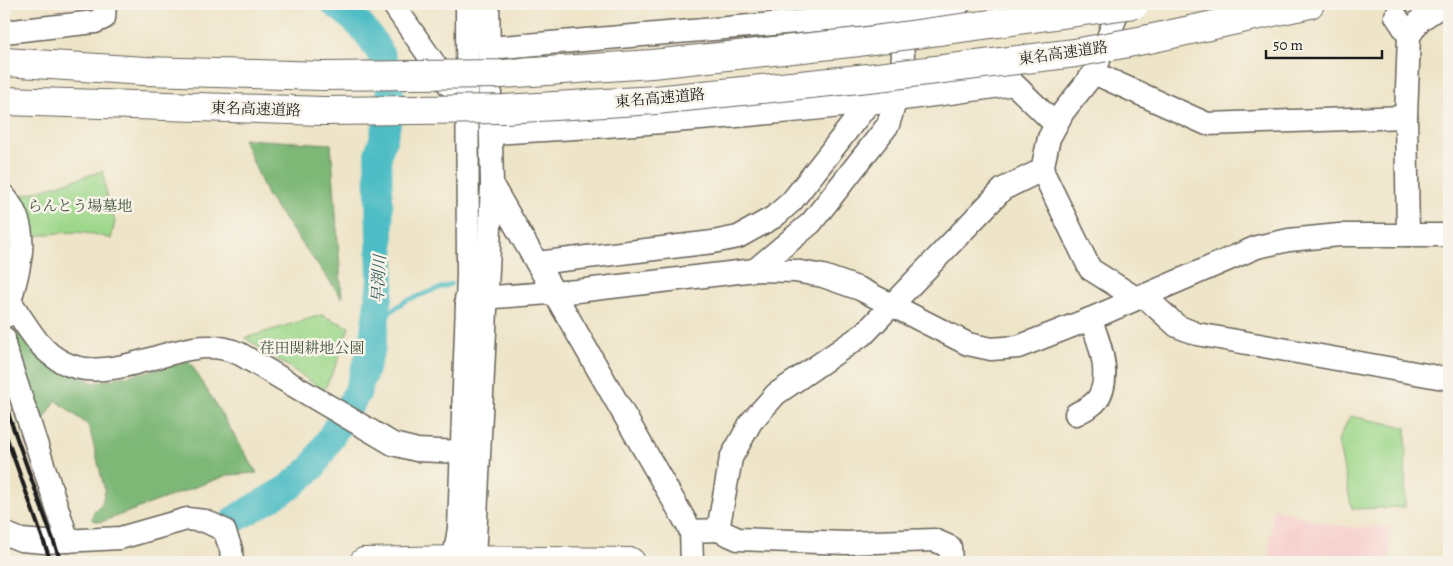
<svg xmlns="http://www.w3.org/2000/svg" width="1453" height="566" font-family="Alegreya,'Noto Serif JP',serif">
	<rect width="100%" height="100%" fill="#f7f3e8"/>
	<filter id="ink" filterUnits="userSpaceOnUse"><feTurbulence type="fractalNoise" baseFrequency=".02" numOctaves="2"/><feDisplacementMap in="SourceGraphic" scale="10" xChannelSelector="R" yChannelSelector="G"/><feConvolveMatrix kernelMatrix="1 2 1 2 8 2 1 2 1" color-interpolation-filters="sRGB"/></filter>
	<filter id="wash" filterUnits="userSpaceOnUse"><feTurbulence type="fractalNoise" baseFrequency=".0096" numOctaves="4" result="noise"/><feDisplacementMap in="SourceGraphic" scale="20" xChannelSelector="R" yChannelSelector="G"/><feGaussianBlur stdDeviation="1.12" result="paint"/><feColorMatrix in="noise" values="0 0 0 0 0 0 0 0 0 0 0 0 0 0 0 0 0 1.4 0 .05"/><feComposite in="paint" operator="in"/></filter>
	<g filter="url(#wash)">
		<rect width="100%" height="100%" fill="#eee4c7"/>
		<polygon fill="#f7d0ce" points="1273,508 1326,524 1358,528 1389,526 1390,562 1268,562"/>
		<g fill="#9ed88b" stroke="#5d7a54">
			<path d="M103,171l4,28 8,22 -4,18c-30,-10 -45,-7 -76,-3l-14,-40z"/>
			<polygon points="321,315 349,327 337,363 324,390 245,338"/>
			<polygon points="1350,416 1406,427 1405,507 1352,509 1338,441"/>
		</g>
		<g fill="#7eb877" stroke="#4d6a4a">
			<polygon points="243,139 331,144 342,298 268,197"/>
			<polygon points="14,329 50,364 94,383 190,362 257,473 228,475 101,522 92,520 94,511 102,503 105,491 89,426 56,400 37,432"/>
		</g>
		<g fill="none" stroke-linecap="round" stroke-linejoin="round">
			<polyline stroke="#4fbdc5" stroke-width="4.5" points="375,323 405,301 451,284"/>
			<path stroke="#4fbdc5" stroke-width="28" d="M235,519l53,-31 25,-21 44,-74 15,-46 9,-66 -3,-127c24,-62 13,-111 -43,-150"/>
		</g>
	</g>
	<g filter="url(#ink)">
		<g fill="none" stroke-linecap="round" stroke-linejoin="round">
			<g stroke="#666258" stroke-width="25">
				<g id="minor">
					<polyline points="393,4 449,85"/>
					<polyline points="1121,4 1094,73 1063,112 1049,138 1042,170 1090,269 1136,298"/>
					<polyline points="1396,16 1409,36"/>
					<polyline points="4,32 95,22 104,18 105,4"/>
					<polyline points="490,48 831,19 959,4"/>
					<polyline points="1094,73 1207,124 1406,117"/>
					<path d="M492,133c176,-10 348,-23 522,-49l42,41"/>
					<polyline points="492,185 691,531"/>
					<path d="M4,196c32,37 12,79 2,120"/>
					<polyline points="1408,235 1406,117 1409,36 1420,20 1444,4"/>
					<polyline points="537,263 713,242 738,237 774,217 792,201 867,105"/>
					<polyline points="755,270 811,223 888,125 901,82 903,54 897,19"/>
					<polyline points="1143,295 1177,326 1197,334 1449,379"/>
					<polyline points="466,299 577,291 755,270 795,271 823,276 860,289 968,344 991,349 1018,347 1090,319 1257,247 1289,240 1339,235 1449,235"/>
					<path d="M10,301c9,14 18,28 28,41 39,47 89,22 138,10 22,-6 43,-8 64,2l153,90 24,6 45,2"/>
					<polyline points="4,338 4,345 68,541"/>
					<path d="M1076,414c9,-5 20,-9 24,-19 11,-22 -1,-55 -10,-76"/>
					<polyline points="718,530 738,539 846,543 934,540 950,547 951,562"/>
					<polyline points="4,533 21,540 45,542 120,538 187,519 205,521 224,530 231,549 232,562"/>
					<polyline points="454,560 459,528 468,275 467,4"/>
					<polyline points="474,560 492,185 488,4"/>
					<polyline points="692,562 691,531 718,530 731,458 751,422 776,394 865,333 1003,189 1042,170"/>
				</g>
			</g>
			<g stroke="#666258" stroke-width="30">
				<g id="highway">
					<polyline points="1149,39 1310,4"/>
					<polyline points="4,62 145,71 324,76"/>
					<polyline points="4,101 324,111"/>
					<polyline points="364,562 454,560 631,562"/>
				</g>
			</g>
			<use href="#minor" stroke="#fff" stroke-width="22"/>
			<use href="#highway" stroke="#fff" stroke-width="28"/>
			<g stroke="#1c1c1c" stroke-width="4">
				<polyline points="4,395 10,419 61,562"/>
				<polyline points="4,430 51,562"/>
			</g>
			<g stroke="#666258" stroke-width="30" stroke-linecap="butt">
				<g id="highway-bridge">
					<polyline points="324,76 502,74 652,64 859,42 1135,4"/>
					<polyline points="324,111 504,109 656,100 878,77 1075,53 1149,39"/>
				</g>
			</g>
			<use href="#highway-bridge" stroke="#fff" stroke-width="28"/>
		</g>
	</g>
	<g text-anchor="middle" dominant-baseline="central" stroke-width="5" stroke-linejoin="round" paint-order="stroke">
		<g font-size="15" fill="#1c1c1c" stroke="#f7f3e8">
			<text transform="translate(1063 53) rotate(-8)">東名高速道路</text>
			<text transform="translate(660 98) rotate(-5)">東名高速道路</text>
			<text transform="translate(256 109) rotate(2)">東名高速道路</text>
		</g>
		<g font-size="15" fill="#43543d" stroke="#f7f3e8">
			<text x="80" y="206">らんとう場墓地</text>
			<text x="312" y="348">荏田関耕地公園</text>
		</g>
		<g font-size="16" font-style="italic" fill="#305c60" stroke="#f7f3e8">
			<text transform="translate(379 279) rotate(-87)">早渕川</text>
		</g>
	</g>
	<rect width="1453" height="566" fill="none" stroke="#f7f3e8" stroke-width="20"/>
	<path d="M1266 50v8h116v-8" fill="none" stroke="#1c1c1c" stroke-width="2.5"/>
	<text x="1273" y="50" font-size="15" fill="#1c1c1c" stroke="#f7f3e8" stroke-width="4" paint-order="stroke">50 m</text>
</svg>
